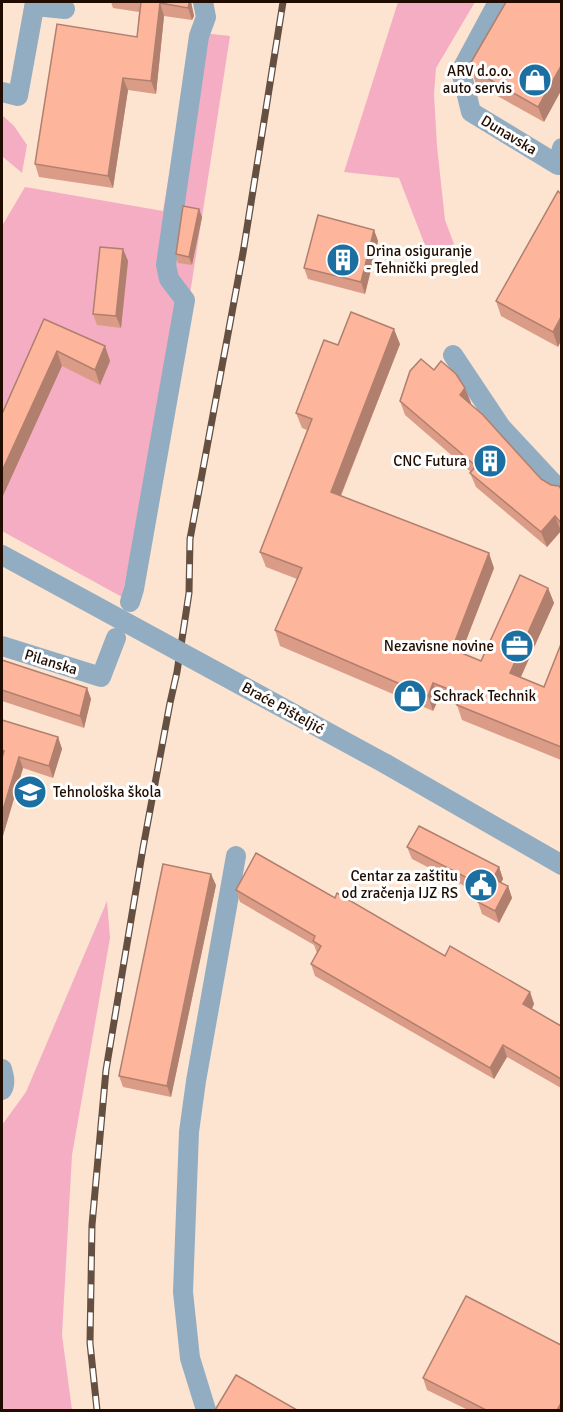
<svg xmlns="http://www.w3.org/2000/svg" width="563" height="1412" font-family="Signika,sans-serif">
	<rect width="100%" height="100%" fill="#fce4d1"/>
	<g fill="#f4adc3">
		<polygon points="398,2 475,2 436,68 434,94 437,146 445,220 454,244 428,253 399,178 344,172"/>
		<polygon points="193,32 230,36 177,378 167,374 122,597 2,531 2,226 25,187 163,211"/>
		<polygon points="2,115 14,126 27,145 22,173 2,156"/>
		<polygon points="107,901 110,938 72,1155 62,1335 72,1410 2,1410 2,1125 26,1092"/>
	</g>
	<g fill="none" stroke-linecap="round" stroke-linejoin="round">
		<g stroke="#92adc1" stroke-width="20">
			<polyline points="498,2 461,71 471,112 558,165 562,148"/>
			<polyline points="35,6 65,9"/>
			<polyline points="2,92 18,96 35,2"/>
			<polyline points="453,355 501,427 555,485 562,489"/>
			<polyline points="130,602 134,589 185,300 169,279 166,265 199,36 206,17 203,2"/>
			<polyline points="2,646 101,677 116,638"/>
			<polyline points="386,764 562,865"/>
			<path d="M2,1069c2,7 4,15 0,21"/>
			<polyline points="206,1410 190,1358 183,1292 189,1132 196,1081 236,856"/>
		</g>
		<g stroke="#644f40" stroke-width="7">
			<polyline id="rail" points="97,1410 90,1343 92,1225 106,1070 143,848 170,703 177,672 189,593 190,539 243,253 283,2"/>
		</g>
		<use href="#rail" stroke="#fff" stroke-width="4.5" stroke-dasharray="14" stroke-linecap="butt"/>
		<polyline stroke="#92adc1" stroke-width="20" points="2,555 386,764"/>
	</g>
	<g fill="#da9c86">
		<polygon points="111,2 191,2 194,16 192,20 164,16 156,94 128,90 113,188 39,177 35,164 137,37 139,12 113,8"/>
		<polygon points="506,2 544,122 476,84 471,69"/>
		<polygon points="558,191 558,347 501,316 496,301"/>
		<polygon points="199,209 202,217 192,265 178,263 176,254"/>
		<polygon points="374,230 378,241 365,294 308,279 304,268"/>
		<polygon points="123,249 128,261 121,328 97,325 93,314"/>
		<polygon points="44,319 105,346 110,361 100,385 62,366"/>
		<polygon points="400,344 341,496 494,568 461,653 481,661 548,588 554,603 520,677 544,687 561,644 561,760 462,720 457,705 439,698 433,711 280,646 275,630 297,579 266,567 260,552 307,430 302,428 296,413 338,345"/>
		<polygon points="434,370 465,388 471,403 470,404 541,479 551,485 561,489 561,532 561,531 547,547 476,487 470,473 471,472 405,415 400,401"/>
		<polygon points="2,660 87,688 91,699 84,728 2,701"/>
		<polygon points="2,720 58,737 62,749 53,778 23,768 2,839"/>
		<polygon points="407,847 499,867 503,879 501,883 508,886 512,898 499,923 482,914 478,902 482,895 412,859"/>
		<polygon points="216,885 171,1097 123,1087 119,1076"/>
		<polygon points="236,890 335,898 445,956 530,992 534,1004 532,1009 561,1026 561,1088 507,1057 494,1079 315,976 311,964 317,953 314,945 240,902"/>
		<polygon points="423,1378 561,1410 468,1410 427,1390"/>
	</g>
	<g fill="#b17f6d">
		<polygon points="189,2 191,2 194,16 192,20 188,8"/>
		<polygon points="160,3 164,16 156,94 151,81"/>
		<polygon points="561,66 561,91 544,122 538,107"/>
		<polygon points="123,78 128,90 113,188 108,176"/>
		<polygon points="199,209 202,217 192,265 189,257"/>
		<polygon points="374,230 378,241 365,294 361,282"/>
		<polygon points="123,249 128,261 121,328 116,316"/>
		<polygon points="561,317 561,341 558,347 553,332"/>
		<polygon points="394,329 400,344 336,507 331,492"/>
		<polygon points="105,346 110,361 100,385 95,370"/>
		<polygon points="57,351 62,366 2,498 2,471"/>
		<polygon points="465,388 471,403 465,410 460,395"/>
		<polygon points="555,516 561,531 547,547 541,532"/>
		<polygon points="489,553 494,568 457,664 452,649"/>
		<polygon points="548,588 554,603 516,688 510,673"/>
		<polygon points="433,683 439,698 433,711 428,696"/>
		<polygon points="87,688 91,699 84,728 80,716"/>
		<polygon points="58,737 62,749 53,778 49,766"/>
		<polygon points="19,757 23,768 2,839 2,813"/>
		<polygon points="499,867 503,879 497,890 493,879"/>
		<polygon points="211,874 216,885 171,1097 167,1086"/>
		<polygon points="508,886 512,898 499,923 495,911"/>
		<polygon points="530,992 534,1004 528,1016 523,1004"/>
		<polygon points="503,1045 507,1057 494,1079 490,1068"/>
		<polygon points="561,1403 561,1410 557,1410"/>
	</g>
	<g fill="#fdb59c" stroke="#b17f6d" stroke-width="1.5">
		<polygon points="141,2 189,2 189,4 188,8 160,3 151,81 123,78 108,176 35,164 57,24 137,37"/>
		<polygon points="506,2 561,2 561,66 538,107 471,69 470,64"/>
		<polygon points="558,191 561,194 561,317 553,332 496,301"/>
		<polygon points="183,206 199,209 189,257 176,254"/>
		<polygon points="318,215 374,230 361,282 304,268"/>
		<polygon points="100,247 123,249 116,316 93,314"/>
		<polygon points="351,312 394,329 331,492 489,553 452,649 481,661 520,575 548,588 510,673 544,687 561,644 561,747 457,705 461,694 433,683 428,696 275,630 302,568 260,552 312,419 296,413 324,340 338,345"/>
		<polygon points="44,319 105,346 95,370 57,351 2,471 2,414"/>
		<polygon points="421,359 434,370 441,361 456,374 465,388 460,395 483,415 541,479 551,485 559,486 561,489 561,523 555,516 541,532 470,473 476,466 400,401 410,371"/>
		<polygon points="2,660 87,688 80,716 2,690"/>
		<polygon points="2,720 58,737 49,766 19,757 2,813 2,758 4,751 2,750"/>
		<polygon points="419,826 499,867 493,879 508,886 495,911 478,902 485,887 407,847"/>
		<polygon points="256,853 335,898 337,893 445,956 450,946 530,992 523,1004 561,1026 561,1079 503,1045 490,1068 311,964 321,946 313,941 315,936 236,890"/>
		<polygon points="163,864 211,874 167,1086 119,1076"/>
		<polygon points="466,1296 561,1345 561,1403 557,1410 486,1410 423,1378"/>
		<polygon points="236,1375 297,1410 215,1410"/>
	</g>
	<defs>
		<g id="shop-disc" transform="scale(1.725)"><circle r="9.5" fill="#1b70a1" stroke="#fff"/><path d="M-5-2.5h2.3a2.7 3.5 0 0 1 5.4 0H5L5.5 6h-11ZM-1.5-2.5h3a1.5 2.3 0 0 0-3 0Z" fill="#fff"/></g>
		<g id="building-disc" transform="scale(1.725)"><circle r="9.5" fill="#1b70a1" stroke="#fff"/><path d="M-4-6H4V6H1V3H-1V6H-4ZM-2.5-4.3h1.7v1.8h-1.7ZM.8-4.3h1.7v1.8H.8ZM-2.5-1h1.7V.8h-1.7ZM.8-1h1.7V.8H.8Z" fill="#fff"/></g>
		<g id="office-disc" transform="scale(1.725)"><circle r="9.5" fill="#1b70a1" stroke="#fff"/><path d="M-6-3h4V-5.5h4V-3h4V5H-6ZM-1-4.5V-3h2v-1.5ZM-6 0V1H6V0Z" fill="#fff"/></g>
		<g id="school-disc" transform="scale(1.725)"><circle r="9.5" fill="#1b70a1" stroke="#fff"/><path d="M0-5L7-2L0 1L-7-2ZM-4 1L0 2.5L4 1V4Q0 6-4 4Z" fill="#fff"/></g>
		<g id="civic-disc" transform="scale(1.725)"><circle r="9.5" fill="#1b70a1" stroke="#fff"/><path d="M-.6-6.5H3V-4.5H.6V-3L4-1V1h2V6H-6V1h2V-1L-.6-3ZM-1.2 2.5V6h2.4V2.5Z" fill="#fff"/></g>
	</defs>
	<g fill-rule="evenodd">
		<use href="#shop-disc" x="535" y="80"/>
		<use href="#building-disc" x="343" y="260"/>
		<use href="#building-disc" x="490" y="461"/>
		<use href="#office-disc" x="517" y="646"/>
		<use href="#shop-disc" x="410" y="696"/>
		<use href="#school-disc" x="30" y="792"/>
		<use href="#civic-disc" x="481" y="885"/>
	</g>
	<g text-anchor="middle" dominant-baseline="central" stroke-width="6" stroke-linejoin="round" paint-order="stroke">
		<g font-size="15" fill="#210d00" stroke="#fff" text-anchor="end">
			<text x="512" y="71">ARV d.o.o.<tspan x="512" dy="17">auto servis</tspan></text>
			<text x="366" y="251" text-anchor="start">Drina osiguranje<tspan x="366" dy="17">- Tehnički pregled</tspan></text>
			<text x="467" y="461">CNC Futura</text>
			<text x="494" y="646">Nezavisne novine</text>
			<text x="433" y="696" text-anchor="start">Schrack Technik</text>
			<text x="53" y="792" text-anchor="start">Tehnološka škola</text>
			<text x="458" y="876">Centar za zaštitu<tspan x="458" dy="17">od zračenja IJZ RS</tspan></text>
		</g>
		<g font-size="15" fill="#210d00" stroke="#fff">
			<text transform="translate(509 135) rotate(31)">Dunavska</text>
			<text transform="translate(51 662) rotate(17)">Pilanska</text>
			<text transform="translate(283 708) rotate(29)">Braće Pišteljić</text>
		</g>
	</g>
	<rect width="563" height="1412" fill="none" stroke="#210d00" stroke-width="6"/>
</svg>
